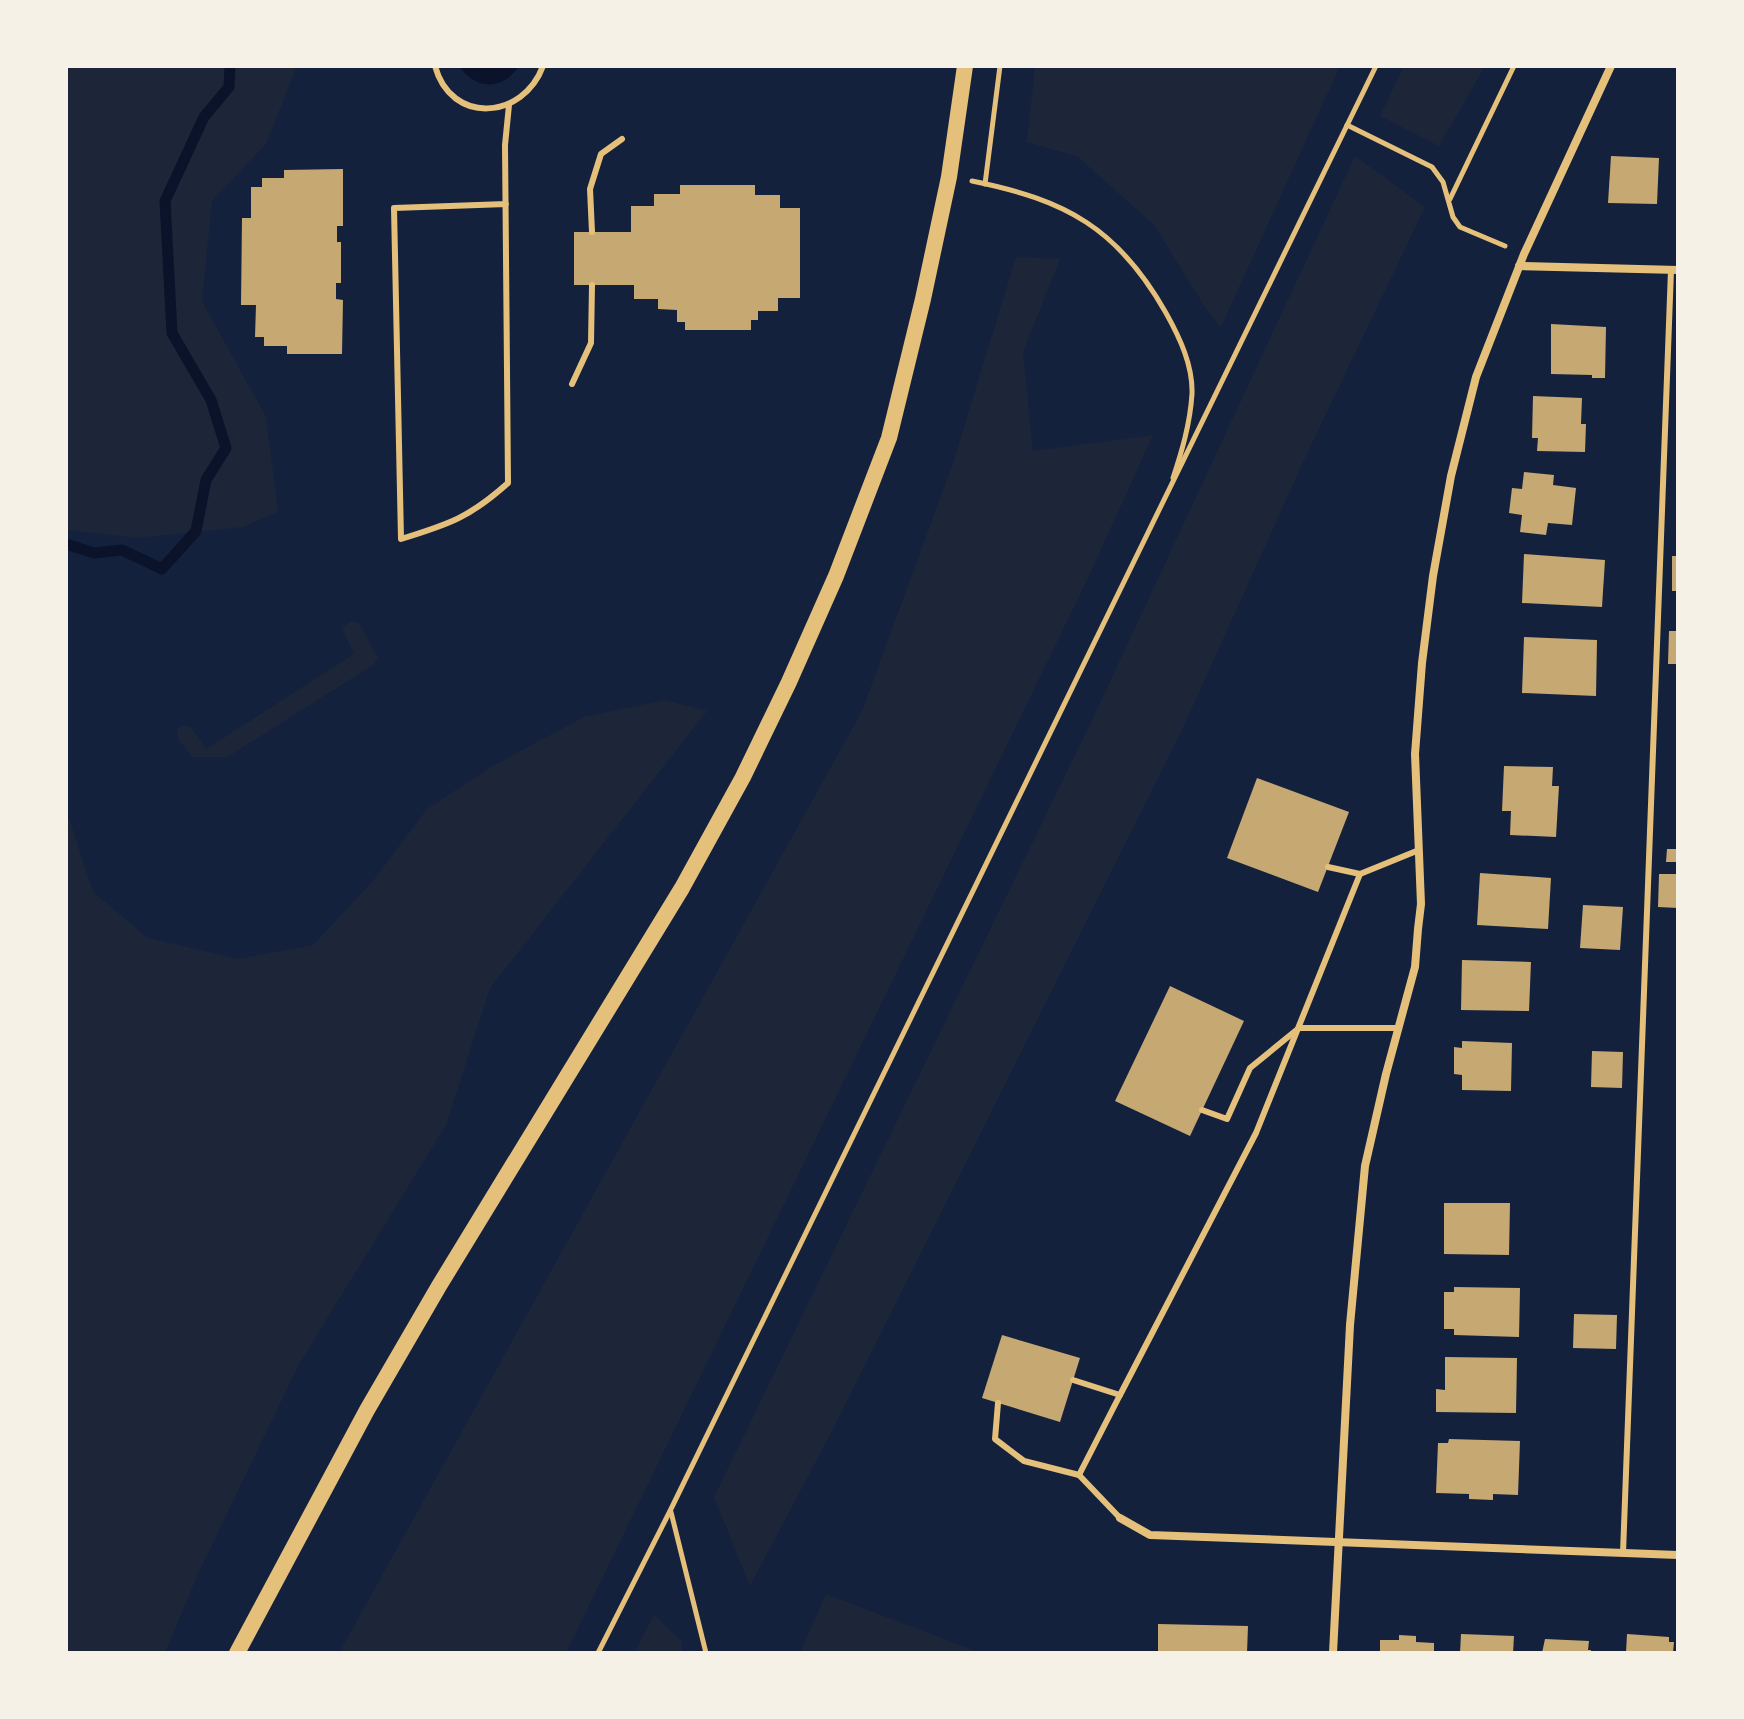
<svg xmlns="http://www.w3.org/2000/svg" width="1744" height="1719" font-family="Roboto,sans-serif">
	<rect width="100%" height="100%" fill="#14213d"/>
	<g fill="#1d2539">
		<polygon points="66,66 297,66 266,144 212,201 202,301 266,417 278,512 243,527 138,538 66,530"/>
		<polygon points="1035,66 1340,66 1221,327 1205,307 1154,225 1078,157 1027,142"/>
		<polygon points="1404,66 1485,66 1439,146 1380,116"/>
		<polygon points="1355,156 1425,207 1305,458 1182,730 833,1429 750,1586 714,1497 1093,718"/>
		<polygon points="1016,257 1060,259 1023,352 1033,451 1153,435 1089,576 566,1653 339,1653 862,711 953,463"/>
		<polygon points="351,621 359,623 378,658 373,665 234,753 225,757 192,757 178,739 177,729 184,725 191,727 206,749 354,654 342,628"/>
		<polygon points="665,700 707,711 490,988 446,1125 298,1366 197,1576 165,1653 66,1653 66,817 70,821 93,892 148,938 238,959 313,945 373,881 427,809 491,767 584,717"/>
		<polygon points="826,1594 973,1650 978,1653 800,1653"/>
		<polygon points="654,1615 682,1642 682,1653 634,1653"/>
	</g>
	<path fill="#0b132b" d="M459,66h60c-16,25 -44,24 -60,0z"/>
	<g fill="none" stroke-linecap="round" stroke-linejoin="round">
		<polyline stroke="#0b132b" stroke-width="11" points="66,544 94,553 122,550 162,569 196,531 206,480 226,448 211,400 172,333 165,201 204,117 229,87 230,66"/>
	</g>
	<g fill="#c6a872">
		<polygon points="1611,156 1659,158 1657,204 1608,203"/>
		<polygon points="343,169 343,226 337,226 337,242 341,242 341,283 336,283 336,299 343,300 342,354 287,354 287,346 264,346 264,337 255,337 256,305 241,305 242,218 251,218 251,187 262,187 262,178 284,178 284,170"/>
		<polygon points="680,185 755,185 755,195 780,195 780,208 800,208 800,298 778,298 778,311 758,311 758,320 751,320 751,330 685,330 685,322 677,322 677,310 658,309 658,299 634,299 634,285 574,285 574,232 631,232 631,206 654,206 654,194 680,194"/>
		<polygon points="1551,324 1606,327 1605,378 1592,378 1592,375 1551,374"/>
		<polygon points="1533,396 1582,398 1581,424 1586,424 1585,452 1537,451 1538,438 1532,438"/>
		<polygon points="1524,472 1554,475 1553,485 1576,488 1572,525 1548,523 1546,535 1520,532 1522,515 1509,513 1512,488 1522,489"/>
		<polygon points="1524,554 1605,560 1602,607 1522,603"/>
		<rect x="1672" y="556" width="6" height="35"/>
		<polygon points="1669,631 1678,631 1678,664 1668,664"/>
		<polygon points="1524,637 1597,640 1596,696 1522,693"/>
		<polygon points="1504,766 1553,767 1552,786 1559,786 1556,837 1510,835 1511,811 1502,811"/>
		<polygon points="1257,778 1349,812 1318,892 1227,858"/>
		<polygon points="1667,849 1678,849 1678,862 1666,862"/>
		<polygon points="1480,873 1551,878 1548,929 1477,925"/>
		<polygon points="1659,874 1678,874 1678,908 1658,907"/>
		<polygon points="1583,905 1623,907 1620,950 1580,948"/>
		<polygon points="1462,960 1531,962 1529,1011 1461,1010"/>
		<polygon points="1170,986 1244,1021 1190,1136 1115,1101"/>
		<polygon points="1462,1041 1512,1043 1511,1091 1462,1090 1462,1075 1454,1074 1454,1047 1462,1048"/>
		<polygon points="1592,1051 1623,1052 1622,1088 1591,1087"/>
		<polygon points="1444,1203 1510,1203 1509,1255 1444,1254"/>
		<polygon points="1454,1287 1520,1288 1519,1337 1454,1335 1454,1329 1444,1329 1444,1292 1454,1292"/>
		<polygon points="1574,1314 1617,1315 1616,1349 1573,1348"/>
		<polygon points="1002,1335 1080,1358 1060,1422 982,1398"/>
		<polygon points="1445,1357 1517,1358 1516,1413 1436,1412 1436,1389 1445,1390"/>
		<polygon points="1449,1439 1520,1441 1518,1495 1493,1494 1493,1500 1469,1499 1469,1494 1436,1493 1438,1443 1448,1443"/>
		<polygon points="1158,1624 1248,1626 1247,1653 1158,1653"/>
		<polygon points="1461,1634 1514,1636 1513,1653 1460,1653"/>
		<polygon points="1627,1634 1669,1637 1669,1642 1674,1642 1673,1653 1626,1653"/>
		<polygon points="1399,1635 1416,1636 1416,1642 1434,1643 1434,1653 1380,1653 1380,1640 1399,1640"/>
		<polygon points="1545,1639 1589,1641 1588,1650 1591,1650 1591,1653 1542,1653"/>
	</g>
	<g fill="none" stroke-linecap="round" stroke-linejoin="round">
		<g stroke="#e5c07b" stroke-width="5">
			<polyline points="1347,125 1432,167 1443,182 1453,217 1460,227 1505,246"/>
			<path d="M972,181c94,19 146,47 194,132 14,25 27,53 26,81 -2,30 -10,57 -19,84"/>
			<polyline points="985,184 1000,66"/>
			<polyline points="1450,199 1514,66"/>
			<polyline points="671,1512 706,1653"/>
			<polyline points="598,1653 670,1511 1376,66"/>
		</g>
		<g stroke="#e5c07b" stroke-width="6">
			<path d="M435,66c16,59 88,54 108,0"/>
			<path d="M506,204l-112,4 7,331c49,-15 69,-22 107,-56l-3,-338 4,-40"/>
			<polyline points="592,232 590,189 601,154 622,139"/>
			<polyline points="572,384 591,343 592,285"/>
			<polyline points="1328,867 1360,874"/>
			<polyline points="1202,1110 1227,1119 1250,1068 1299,1028 1399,1028"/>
			<polyline points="1073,1380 1120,1395 1079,1475"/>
			<polyline points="1120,1395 1256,1133 1360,874 1419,850"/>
			<polyline points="998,1403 995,1439 1024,1461 1079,1475 1120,1518"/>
			<polyline points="1623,1553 1671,270"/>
		</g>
		<g stroke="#e5c07b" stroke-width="8">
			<polyline points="1519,266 1678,270"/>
			<polyline points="1120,1518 1150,1535 1678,1555"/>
			<polyline points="1333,1653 1350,1325 1365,1166 1386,1074 1415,967 1418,929 1421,904 1415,754 1422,663 1433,576 1451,476 1476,377 1524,254 1611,66"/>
		</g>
		<polyline stroke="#e5c07b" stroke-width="16" points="237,1653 367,1410 439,1286 682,888 743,777 789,682 836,576 889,438 923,299 949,177 965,66"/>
	</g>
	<rect width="1744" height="1719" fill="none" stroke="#f6f1e7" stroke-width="136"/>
</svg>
